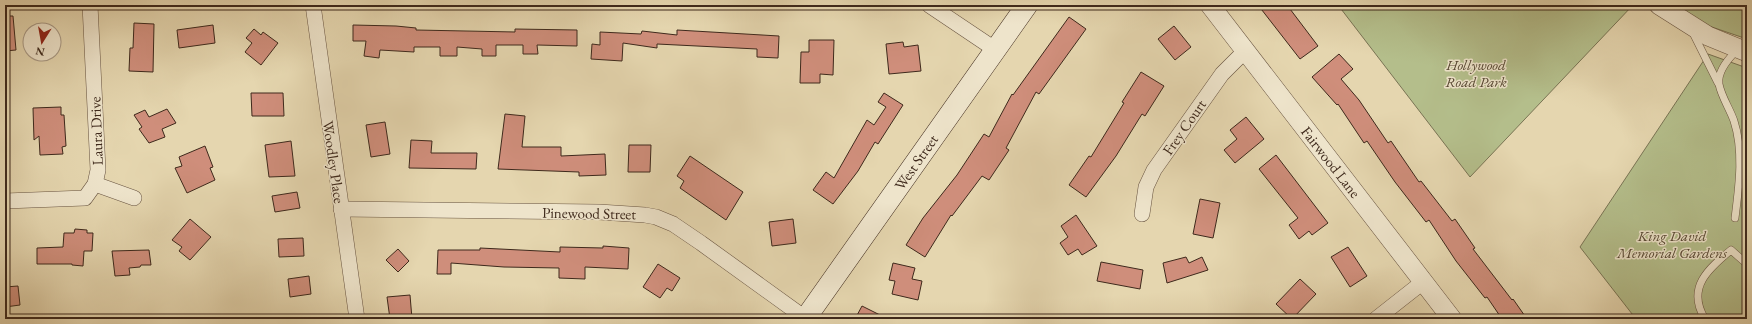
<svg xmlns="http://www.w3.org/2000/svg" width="1752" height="324" font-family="'EB Garamond',serif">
	<rect width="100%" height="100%" fill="#e5d6af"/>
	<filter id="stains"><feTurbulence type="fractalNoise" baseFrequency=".005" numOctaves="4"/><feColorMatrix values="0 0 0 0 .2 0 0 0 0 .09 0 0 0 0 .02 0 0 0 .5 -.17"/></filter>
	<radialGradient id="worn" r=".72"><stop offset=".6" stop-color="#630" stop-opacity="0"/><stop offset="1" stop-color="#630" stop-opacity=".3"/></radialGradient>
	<g fill="#b4be8b" stroke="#797454">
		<polygon points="1338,5 1633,5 1470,177"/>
		<polygon points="1675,5 1747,5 1747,39 1703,24"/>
		<polygon points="1708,54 1747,68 1747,319 1636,319 1580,247"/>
	</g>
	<g fill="#cf8e7b" stroke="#3e291c">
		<polygon points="1258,5 1287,5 1318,46 1300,59"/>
		<polygon points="5,16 13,16 16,50 5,51"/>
		<polygon points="1069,17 1086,29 1039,94 1036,92 1006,148 1009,150 989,180 982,176 952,216 951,215 925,257 906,245 923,218 957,175 984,134 989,137 1012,94 1013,95"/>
		<polygon points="134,23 154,24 153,72 129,71 130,48 133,48"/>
		<polygon points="213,25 215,43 179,48 177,30"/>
		<polygon points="353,25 396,26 416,28 416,30 515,32 515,29 577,30 577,46 537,45 538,54 523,54 523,45 496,45 496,56 482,56 482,49 457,47 457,56 440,56 440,47 414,47 414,52 380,50 379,58 364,56 366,41 353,41"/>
		<polygon points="1174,26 1191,47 1175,60 1158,39"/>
		<polygon points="254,29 261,35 263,32 278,43 261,65 245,52 252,43 246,38"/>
		<polygon points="677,30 779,36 778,58 757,57 757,49 657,44 657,48 623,43 622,61 591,59 592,44 600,45 600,32 641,34 642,31 677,35"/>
		<polygon points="809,40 834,40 833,75 820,74 820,83 800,83 801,52 809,52"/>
		<polygon points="903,42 904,47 918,45 921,71 889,74 886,44"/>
		<polygon points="1339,54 1353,69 1341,79 1359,100 1388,143 1391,141 1419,182 1421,181 1452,221 1455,219 1475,248 1473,249 1512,300 1513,299 1527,319 1502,319 1487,297 1485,298 1456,261 1429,220 1426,222 1395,182 1367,141 1364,143 1338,104 1337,105 1312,77"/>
		<polygon points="1141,72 1164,86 1145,116 1142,114 1116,156 1086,197 1069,185 1089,156 1091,157 1124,103 1122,102"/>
		<polygon points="251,93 283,93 284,116 252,116"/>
		<polygon points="884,93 903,105 878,144 875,142 858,171 833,204 813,190 826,172 834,178 867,120 874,125 886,107 878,102"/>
		<polygon points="61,107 61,115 64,115 66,146 62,147 63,154 40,155 39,136 34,140 33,108"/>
		<polygon points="167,109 176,123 162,129 165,137 149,143 139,129 142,127 134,115 145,110 149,117"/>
		<polygon points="505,114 525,116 522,147 561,147 561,156 605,154 606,175 579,176 579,172 498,169"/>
		<polygon points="1246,117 1264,139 1235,163 1224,150 1237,139 1230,130"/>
		<polygon points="385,122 390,154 371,157 366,125"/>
		<polygon points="411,140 432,141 431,153 477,153 476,169 409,168"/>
		<polygon points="291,141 295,176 269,177 265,145"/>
		<polygon points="629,145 651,145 650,172 628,172"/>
		<polygon points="205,146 213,167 210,168 215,180 187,193 175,168 182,166 179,157"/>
		<polygon points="1276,155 1328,223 1312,235 1309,231 1299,239 1289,225 1298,218 1259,169"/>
		<polygon points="690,156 743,192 726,220 680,188 684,181 677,176"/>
		<polygon points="297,192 300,208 275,212 272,196"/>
		<polygon points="1200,199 1220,203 1213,238 1193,234"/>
		<polygon points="1076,215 1097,246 1082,255 1078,249 1068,255 1060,243 1068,237 1061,226"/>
		<polygon points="190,219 211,237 190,260 179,251 182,247 172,240"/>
		<polygon points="793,219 796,243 772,246 769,222"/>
		<polygon points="75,229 87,230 87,233 93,233 92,251 84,251 83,266 72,265 72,264 37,264 37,248 63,247 64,233 74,233"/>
		<polygon points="303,238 304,256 279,257 278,239"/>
		<polygon points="603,246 629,248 628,269 585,267 585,279 559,278 559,268 504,267 451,263 451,274 437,274 438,250 480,250 480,248 560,252 560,247 603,248"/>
		<polygon points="1348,247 1367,276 1350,287 1331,257"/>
		<polygon points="398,249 409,261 398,272 386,260"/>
		<polygon points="149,250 151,265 141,265 140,267 129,268 130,275 115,276 112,251"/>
		<polygon points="1186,257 1189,263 1202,257 1208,270 1167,283 1163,263"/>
		<polygon points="1101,262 1143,270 1140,289 1097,281"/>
		<polygon points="893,263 915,268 912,279 922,281 918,300 892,294 895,281 889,280"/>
		<polygon points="658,264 680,278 672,291 667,288 660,298 643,287"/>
		<polygon points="309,276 311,294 290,297 288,279"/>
		<polygon points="1300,279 1316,294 1292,319 1276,304"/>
		<polygon points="18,286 20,305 5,307 5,287"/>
		<polygon points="410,295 412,319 390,319 387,297"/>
		<polygon points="862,306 888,319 855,319"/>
	</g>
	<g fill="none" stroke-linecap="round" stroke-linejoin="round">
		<g stroke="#685441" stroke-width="8">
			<g id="service">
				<polyline points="1693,33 1718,83"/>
				<path d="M1735,218c4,-32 9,-66 -1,-97 -4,-12 -13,-25 -15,-37 -2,-13 10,-26 18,-34"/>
				<path d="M1705,319c-19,-31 3,-50 26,-69l16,14"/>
			</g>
		</g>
		<g stroke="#685441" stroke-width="16">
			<g id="minor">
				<polyline points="313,5 357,319"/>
				<polyline points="929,5 996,50"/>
				<polyline points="95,184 134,198"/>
				<polyline points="5,201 85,198 95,184 98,170 90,5"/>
				<polyline points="341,209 599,212 645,215 656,217 673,224 701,243 805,318"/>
				<polyline points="1142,214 1146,187 1154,170 1222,74 1245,51"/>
				<polyline points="1376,319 1423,282"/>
			</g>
		</g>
		<g stroke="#685441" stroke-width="20">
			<g id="tertiary">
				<polyline points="1210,5 1452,319"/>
				<polyline points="1659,5 1708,36 1747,52"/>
			</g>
		</g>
		<g stroke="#3e291c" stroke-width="22">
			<polyline id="secondary" points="805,319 1027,5"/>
		</g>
		<use href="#service" stroke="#eee4cb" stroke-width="7"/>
		<use href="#minor" stroke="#eee4cb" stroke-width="15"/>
		<use href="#tertiary" stroke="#eee4cb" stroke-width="19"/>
		<use href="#secondary" stroke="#eee4cb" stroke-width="21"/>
	</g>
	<g text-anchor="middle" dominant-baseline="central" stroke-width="3" stroke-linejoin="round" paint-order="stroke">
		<g font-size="15" font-style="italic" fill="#564732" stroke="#eee4cb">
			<text x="1476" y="64">Hollywood<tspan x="1476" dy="17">Road Park</tspan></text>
			<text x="1672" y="235">King David<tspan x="1672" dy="17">Memorial Gardens</tspan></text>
		</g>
		<g font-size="15" fill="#3e291c" stroke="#eee4cb">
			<text transform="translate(1184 127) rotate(-55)">Frey Court</text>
			<text transform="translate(96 131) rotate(-92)">Laura Drive</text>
			<text transform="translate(334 162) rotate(82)">Woodley Place</text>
			<text transform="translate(916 162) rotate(-55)">West Street</text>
			<text transform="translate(1331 162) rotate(52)">Fairwood Lane</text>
			<text transform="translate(589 213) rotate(1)">Pinewood Street</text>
		</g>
	</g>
	<rect width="1752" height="324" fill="none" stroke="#e5d6af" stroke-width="20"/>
	<rect x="6" y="6" width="1740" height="312" fill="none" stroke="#3e291c" stroke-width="2"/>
	<rect x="10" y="10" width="1732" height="304" fill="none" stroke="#3e291c"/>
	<g transform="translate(42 42) rotate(191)"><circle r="19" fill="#eee4cb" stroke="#a89985"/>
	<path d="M0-3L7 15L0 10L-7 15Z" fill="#8f2418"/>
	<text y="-6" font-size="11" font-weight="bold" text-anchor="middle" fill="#3e291c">N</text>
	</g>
	<rect width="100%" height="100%" filter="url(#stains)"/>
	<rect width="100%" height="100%" fill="url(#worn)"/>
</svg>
